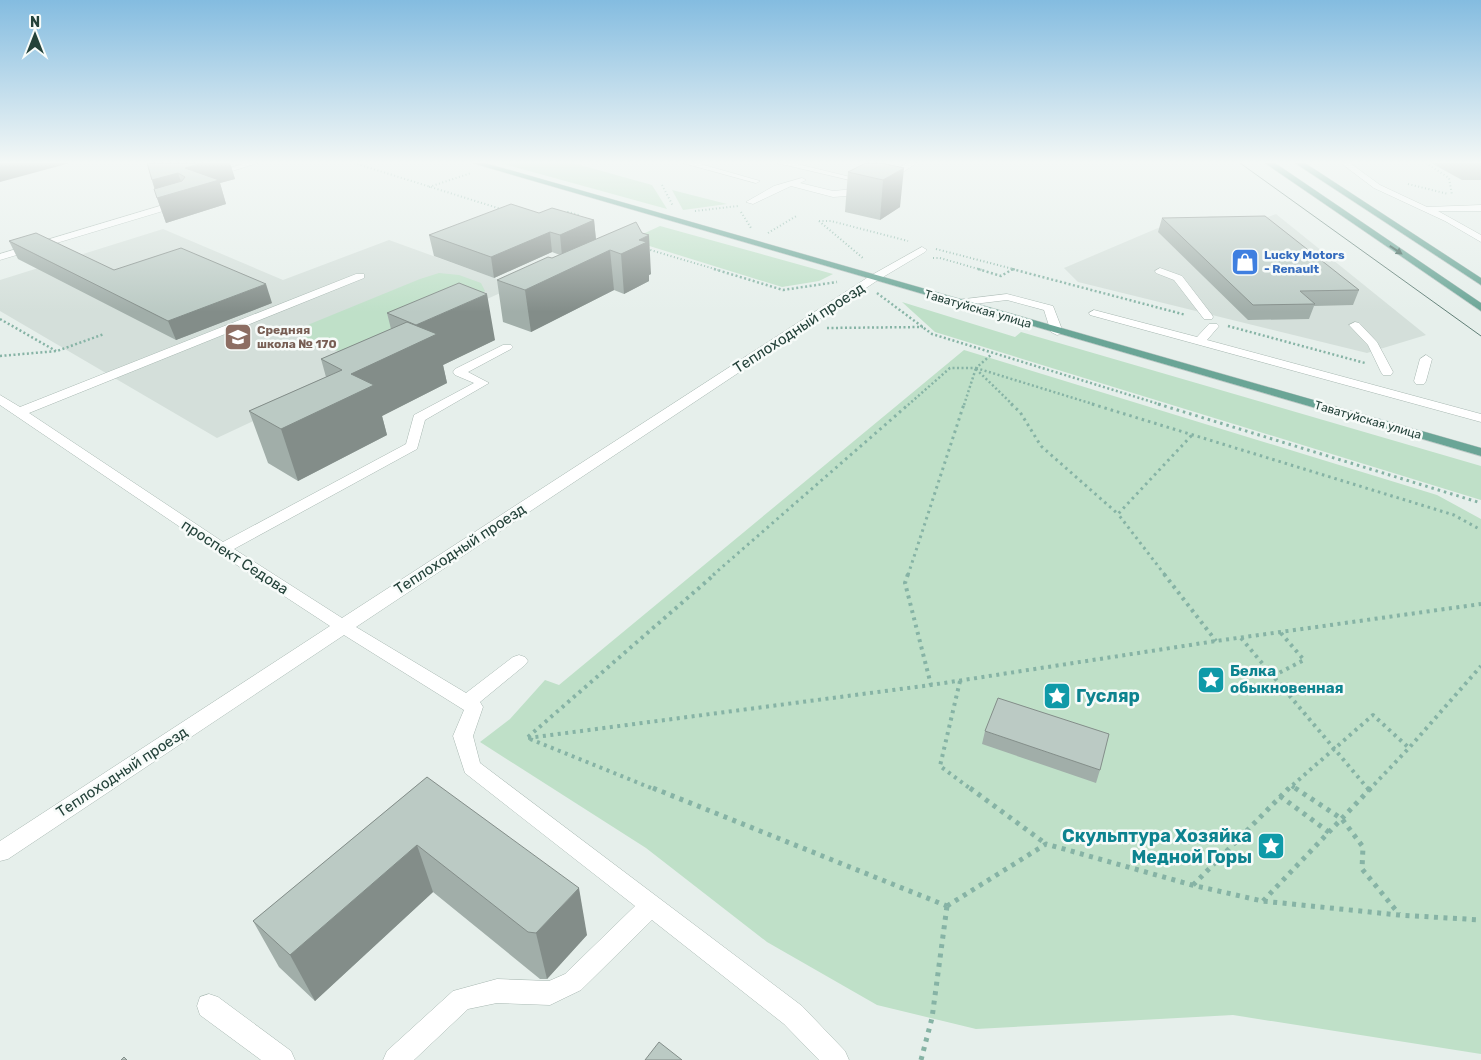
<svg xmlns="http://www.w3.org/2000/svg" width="1481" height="1060" font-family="Rubik,sans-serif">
	<rect width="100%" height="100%" fill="#e6efeb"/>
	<g fill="#d4dfda">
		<polygon points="1276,214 1426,335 1367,353 1078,282 1064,268 1158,228 1211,216 1260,220"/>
		<polygon points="163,229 283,280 389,240 516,286 444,318 459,325 217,438 0,311 0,280"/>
	</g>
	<g fill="#bfe0c8">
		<polygon points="500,163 573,163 652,185 667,209"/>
		<polygon points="672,190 727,204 683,210"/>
		<polygon points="660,226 833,274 819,281 782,287 630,240"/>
		<path d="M439,273l20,2 22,8 4,8 -5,5 -128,55c-15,1 -43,-3 -51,-17l3,-6 6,-4 110,-45z"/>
		<polygon points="902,302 1015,337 1021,332 1481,466 1481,500 935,332"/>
		<polygon points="964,350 1437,495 1481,519 1481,1054 1233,1015 976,1029 877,1005 767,942 646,848 480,742 510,719 545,680 559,685"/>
	</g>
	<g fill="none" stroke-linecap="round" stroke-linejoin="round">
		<g stroke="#a8b8b2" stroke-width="1">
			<g id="minor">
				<polygon points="245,163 258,163 213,177 209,175"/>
				<polygon points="683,163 697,163 760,181 756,183"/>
				<polygon points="777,163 793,163 871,182 867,184"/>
				<polygon points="907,163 917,163 890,180 883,178"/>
				<polygon points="1341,163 1350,163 1380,185 1427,207 1481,205 1481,211 1438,211 1481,235 1481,242 1445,221 1374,188"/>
				<polygon points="802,178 806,180 800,183 833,191 865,188 869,191 862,195 833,197 791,186 753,204 746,202 774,186"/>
				<polygon points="180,200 184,203 183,205 0,260 0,254"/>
				<polygon points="922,247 927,250 925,252 878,280 356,627 466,693 513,657 519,655 525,657 528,661 525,665 480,702 483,707 473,736 480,763 802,1006 845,1051 849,1060 819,1060 784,1024 652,920 581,990 550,1005 497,1003 468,1009 414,1060 383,1060 387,1051 453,991 497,979 549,981 565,974 635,906 465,773 453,736 464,710 344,635 8,859 0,861 0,841 330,626 217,552 0,405 0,395 20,407 356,274 364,274 364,278 29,413 223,542 406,444 414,415 474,383 455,375 453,372 455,369 503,345 511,345 513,347 511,349 468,372 489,383 425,420 417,449 234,549 342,618 870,276"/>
				<polygon points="1160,268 1182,276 1212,315 1213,317 1212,319 1204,319 1174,280 1156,273 1155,271"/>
				<polygon points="1007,294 1053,306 1063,332 1061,334 1057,335 1051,332 1044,310 1007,300 957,306 952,303 957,300"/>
				<polygon points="1094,310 1197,337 1209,324 1217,324 1219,326 1207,340 1481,414 1481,422 1090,315 1089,313"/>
				<polygon points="1355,322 1359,323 1377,342 1393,372 1391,375 1383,375 1381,372 1368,345 1349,325"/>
				<polygon points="1426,355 1432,359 1426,381 1424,384 1416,384 1414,381 1420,359"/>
				<polygon points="209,994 218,997 291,1051 295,1060 261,1060 200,1015 197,1006 200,997"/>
			</g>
		</g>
		<g stroke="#c2cac8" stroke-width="1">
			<g id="major">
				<polygon points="472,163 485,163 1481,448 1481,456"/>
				<polygon points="1265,163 1275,163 1481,303 1481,311"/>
				<polygon points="1295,163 1305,163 1481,278 1481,285"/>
			</g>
		</g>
		<g stroke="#86b3a5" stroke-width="2" stroke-dasharray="1 2.5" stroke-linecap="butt">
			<polyline points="354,163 501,209"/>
			<polyline points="1426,163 1449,178 1452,195"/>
			<polyline points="1408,184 1448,194"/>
			<polyline points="662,185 673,206"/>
			<polyline points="429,187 471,173"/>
			<polyline points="695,211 738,206"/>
			<polyline points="741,212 751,228"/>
			<polyline points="564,213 568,212 579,215"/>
			<polyline points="819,221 831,221 908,241"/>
			<polyline points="819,221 864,259"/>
			<polyline points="768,233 798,215"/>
			<polyline points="647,249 718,270"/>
			<polyline points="936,249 1017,270"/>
			<polyline points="933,258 940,258 982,270"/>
			<polyline points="1011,270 1013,269"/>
		</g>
		<g stroke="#86b3a5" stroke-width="2.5" stroke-dasharray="2 2.5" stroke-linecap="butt">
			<polyline points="714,269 783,290 837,282"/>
			<polyline points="978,269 1001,276 1013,269"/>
			<polyline points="1012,269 1186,315"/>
			<polyline points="877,293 932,334 1162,405"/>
			<polyline points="0,319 56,351"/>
			<polyline points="1228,326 1365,363"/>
			<polyline points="827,328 923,327"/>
			<polyline points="0,356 57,351 104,334"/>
			<polyline points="976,368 1096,405"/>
			<polyline points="976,369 1013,405"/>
			<polyline points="908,405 950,368 976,368 992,354"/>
			<polyline points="964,405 976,368"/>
		</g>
		<g stroke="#86b3a5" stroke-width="3" stroke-dasharray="2.5 4" stroke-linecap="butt">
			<polyline points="1011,404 1020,412 1041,446 1118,514"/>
			<polyline points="1092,404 1454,515 1481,530"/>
			<polyline points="1158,404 1481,503"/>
			<polyline points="713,575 909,404"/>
			<polyline points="908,575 964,404"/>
			<polyline points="1165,575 1118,514 1192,435"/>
		</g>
		<g stroke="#86b3a5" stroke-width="4" stroke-dasharray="3 4.5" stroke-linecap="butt">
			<polyline points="908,574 905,583 931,685"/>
			<polyline points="1164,574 1216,641"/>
			<polyline points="1241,638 1369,790"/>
			<polyline points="1273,676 1304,660 1280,632"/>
			<polyline points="960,681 940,766 972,790"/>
			<polyline points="528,737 715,574"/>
			<polyline points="528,738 931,685 1216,641 1481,604"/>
			<polyline points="530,739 656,790"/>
			<polyline points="1292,786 1297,790"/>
			<polyline points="1287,790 1373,715 1409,748"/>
			<polyline points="1369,790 1409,748 1481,666"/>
		</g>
		<g stroke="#86b3a5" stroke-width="5" stroke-dasharray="4 5.5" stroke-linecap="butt">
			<polyline points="653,788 947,906"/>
			<polyline points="970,788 1046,844"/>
			<polyline points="1295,788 1342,819 1363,847 1362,869 1399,914"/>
			<polyline points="1368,788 1370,791"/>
			<polyline points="1280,796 1330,833"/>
			<polyline points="1193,885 1289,788"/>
			<polyline points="1263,901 1371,788"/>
			<polyline points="947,906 1046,844 1192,885 1262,901 1399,915 1481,920"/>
			<polyline points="921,1060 932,1018 947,906"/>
		</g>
		<use href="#minor" fill="#fff" fill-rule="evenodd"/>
		<use href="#major" fill="#6aa596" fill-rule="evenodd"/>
		<polyline stroke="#5f7d75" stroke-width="1" points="1240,163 1481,336"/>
	</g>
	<g fill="#a1aea9">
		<polygon points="147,163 230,163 235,179 220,183 226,204 166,223 157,198"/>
		<polygon points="881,163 900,207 880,220 845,212 848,172"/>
		<polygon points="1431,163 1481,163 1481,180 1462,180"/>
		<polygon points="539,213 594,220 596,240 636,222 651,274 649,275 649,281 624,294 614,290 531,332 503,322 497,280 560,255 552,252 494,278 434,256 429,235"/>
		<polygon points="1162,218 1359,290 1353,305 1314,306 1309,319 1248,320 1158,232"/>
		<polygon points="9,241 114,270 272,303 176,340 18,259"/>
		<polygon points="387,313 495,340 443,365 447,383 382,416 387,435 298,481 268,463 249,411 326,377 321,359 391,329"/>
		<polygon points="985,731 1100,770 1096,783 982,744"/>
		<polygon points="427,777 587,935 547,979 540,979 433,892 315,1001 279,967 253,921"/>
	</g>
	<g fill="#838d89">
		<polygon points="0,163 70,163 0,182"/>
		<polygon points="203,163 230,163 235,179 220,183 226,204 166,223 157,198 158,198 152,180 178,173 184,190 185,168"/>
		<polygon points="904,168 900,207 880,220 883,180"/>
		<polygon points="594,220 596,240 562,256 560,235"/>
		<polygon points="550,232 552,252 494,278 491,257"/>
		<polygon points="649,235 651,274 649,275 649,281 624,294 621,254 639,240"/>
		<polygon points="610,250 614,290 531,332 525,290"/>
		<polygon points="266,284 272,303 176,340 168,321"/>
		<polygon points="487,294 495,340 443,365 447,383 382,416 387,435 298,481 281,429 351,374 416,325"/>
		<polygon points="417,845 433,892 315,1001 290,955"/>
		<polygon points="579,888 587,935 547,979 536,933"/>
	</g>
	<g fill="#bbcac4" stroke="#838d89">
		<polygon points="147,163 203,163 185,168 219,180 157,198 154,189 182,181 185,177 178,173 152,180"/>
		<polygon points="866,163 881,163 904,168 883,180 848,172"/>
		<polygon points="511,204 539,213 552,208 594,220 560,235 550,232 491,257 429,235"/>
		<polygon points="1265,216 1359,290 1300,291 1315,304 1253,305 1162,218"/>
		<polygon points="636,222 642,233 649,235 639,240 647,242 621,254 610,250 525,290 497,280 548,257 552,258"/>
		<polygon points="36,233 114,270 181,248 266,284 168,321 9,241"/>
		<polygon points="459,283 487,294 416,325 387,313"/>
		<polygon points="407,322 437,334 351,374 374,385 281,429 249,411 342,370 321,359"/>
		<polygon points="998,698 1109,734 1100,770 985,731"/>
		<polygon points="427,777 579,888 536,933 528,932 417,845 290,955 253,921"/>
		<polygon points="659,1042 682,1060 645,1060"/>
		<polygon points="124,1057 127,1060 121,1060"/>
	</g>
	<defs><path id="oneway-solid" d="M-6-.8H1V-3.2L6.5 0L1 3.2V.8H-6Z" transform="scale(1.25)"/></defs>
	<use fill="#365b51" href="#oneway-solid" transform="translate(1396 250) rotate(34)"/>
	<linearGradient id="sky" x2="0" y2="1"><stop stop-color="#84bce0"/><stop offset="0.52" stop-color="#f4f8f6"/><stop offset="1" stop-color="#f4f8f6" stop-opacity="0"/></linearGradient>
	<rect width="1481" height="312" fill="url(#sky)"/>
	<defs>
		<g id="shop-square" transform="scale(1.4375)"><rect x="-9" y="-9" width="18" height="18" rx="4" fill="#3f7fe0" stroke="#f7fbf9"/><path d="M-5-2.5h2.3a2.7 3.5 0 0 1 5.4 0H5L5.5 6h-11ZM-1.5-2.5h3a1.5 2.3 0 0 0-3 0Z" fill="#fff"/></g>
		<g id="school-square" transform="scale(1.4375)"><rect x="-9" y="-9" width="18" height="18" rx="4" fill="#8d6e63" stroke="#f7fbf9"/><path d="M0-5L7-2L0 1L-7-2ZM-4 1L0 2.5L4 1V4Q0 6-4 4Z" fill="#fff"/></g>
		<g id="sight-square" transform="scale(1.4375)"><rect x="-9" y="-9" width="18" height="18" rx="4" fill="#0f9aa8" stroke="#f7fbf9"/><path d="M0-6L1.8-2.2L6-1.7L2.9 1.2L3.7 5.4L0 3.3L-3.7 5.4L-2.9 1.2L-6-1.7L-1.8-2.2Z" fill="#fff"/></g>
	</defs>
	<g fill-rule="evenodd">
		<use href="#shop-square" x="1245" y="262"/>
		<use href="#school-square" x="238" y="337"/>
		<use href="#sight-square" x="1211" y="680"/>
		<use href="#sight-square" x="1057" y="696"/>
		<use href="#sight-square" x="1271" y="846"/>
	</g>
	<g text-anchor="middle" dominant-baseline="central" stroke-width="5" stroke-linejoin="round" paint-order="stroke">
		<g font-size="12" font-weight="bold" fill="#366cbe" stroke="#f7fbf9" text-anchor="start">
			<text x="1264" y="255">Lucky Motors<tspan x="1264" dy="14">- Renault</tspan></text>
		</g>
		<g font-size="12" fill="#24423a" stroke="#f7fbf9">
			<text transform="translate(978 309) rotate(16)">Таватуйская улица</text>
			<text transform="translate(1368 420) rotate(16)">Таватуйская улица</text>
		</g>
		<g font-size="12" font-weight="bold" fill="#785e54" stroke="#f7fbf9" text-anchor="start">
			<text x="257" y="330">Средняя<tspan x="257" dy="14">школа № 170</tspan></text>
		</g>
		<g font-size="15" fill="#24423a" stroke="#f7fbf9">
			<text transform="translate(799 328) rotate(-33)">Теплоходный проезд</text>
			<text transform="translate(460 549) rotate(-33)">Теплоходный проезд</text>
			<text transform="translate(235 557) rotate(33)">проспект Седова</text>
			<text transform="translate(122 772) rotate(-33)">Теплоходный проезд</text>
		</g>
		<g font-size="15" font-weight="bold" fill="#0d838f" stroke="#f7fbf9" text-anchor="start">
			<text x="1230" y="671">Белка<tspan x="1230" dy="17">обыкновенная</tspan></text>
		</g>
		<g font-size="18" font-weight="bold" fill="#0d838f" stroke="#f7fbf9" text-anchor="start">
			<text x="1076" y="696">Гусляр</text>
			<text x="1252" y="836" text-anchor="end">Скульптура Хозяйка<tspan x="1252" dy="21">Медной Горы</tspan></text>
		</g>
	</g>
	<g transform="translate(35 35)" stroke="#f7fbf9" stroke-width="4" paint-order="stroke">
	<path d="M0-4L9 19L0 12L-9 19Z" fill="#24423a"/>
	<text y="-8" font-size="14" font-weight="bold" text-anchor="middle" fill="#24423a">N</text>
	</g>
</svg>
